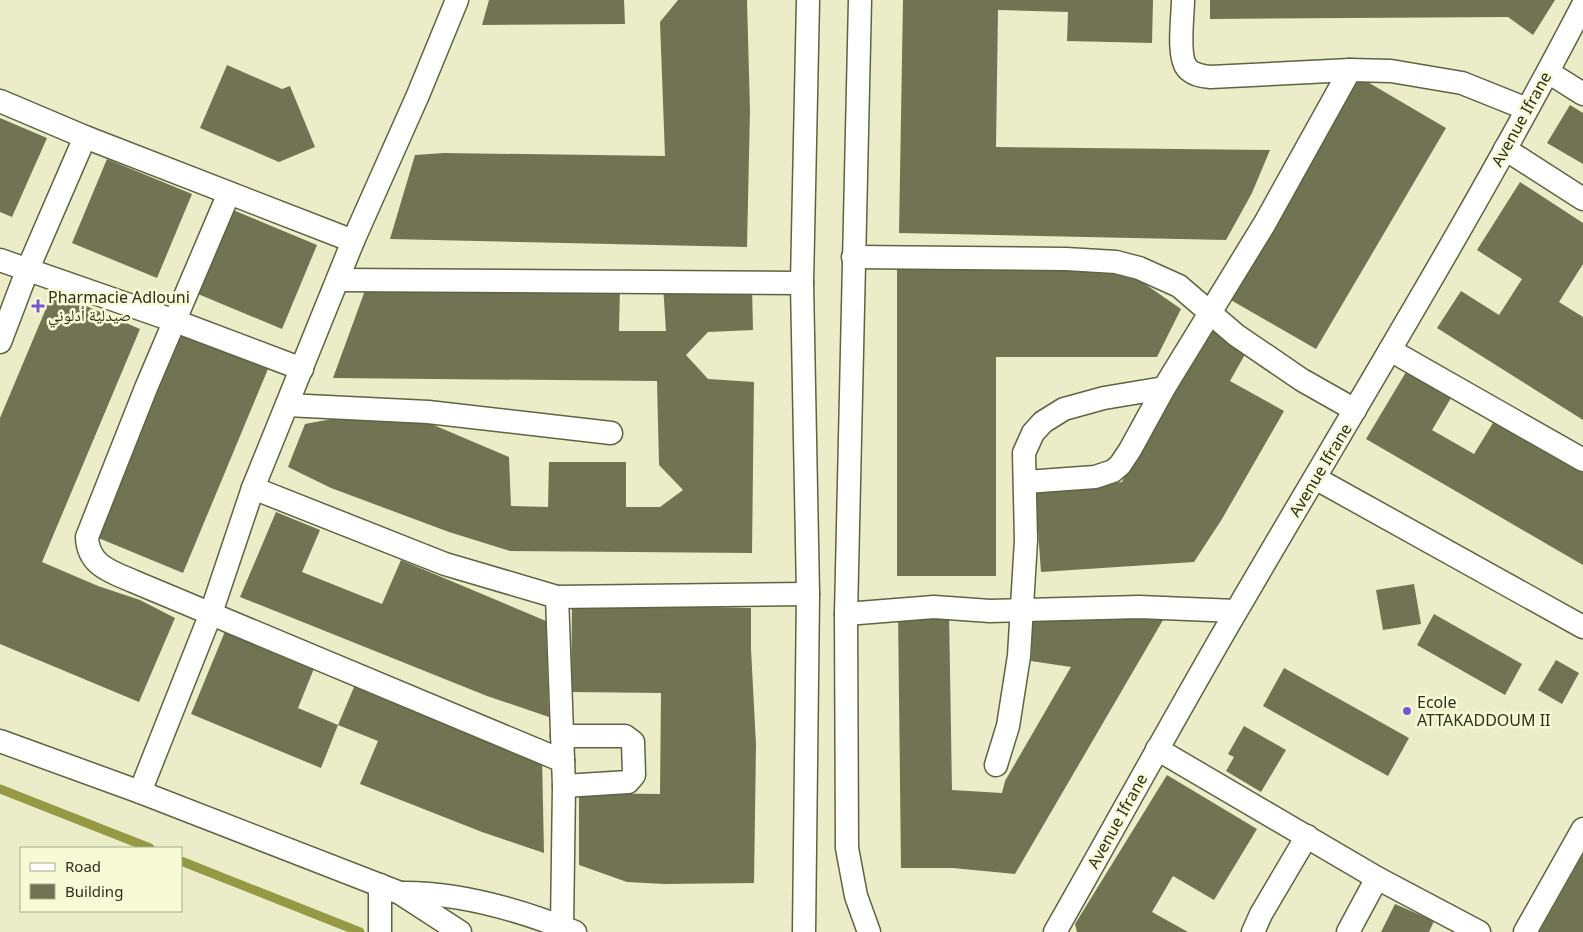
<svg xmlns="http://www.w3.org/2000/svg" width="1583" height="932" font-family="'Noto Sans','Noto Naskh Arabic',sans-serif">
	<rect width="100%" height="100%" fill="#eaedc8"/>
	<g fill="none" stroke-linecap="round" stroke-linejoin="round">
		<g stroke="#959943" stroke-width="9">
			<polyline points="0,789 150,848"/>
			<polyline points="181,861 360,932"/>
		</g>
	</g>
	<g fill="#717452">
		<polygon points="489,0 624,0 625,24 482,25"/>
		<polygon points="678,0 747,0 750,110 747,247 390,239 415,155 444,153 665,156 660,22"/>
		<polygon points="903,0 1153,0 1152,43 1067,41 1068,12 998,10 996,147 1270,150 1252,193 1226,240 899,233"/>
		<polygon points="1210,0 1555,0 1533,35 1508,17 1210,19"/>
		<polygon points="227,65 282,89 290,86 315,147 279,162 200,128"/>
		<polygon points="1359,77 1446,128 1316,349 1229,299"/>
		<polygon points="1570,105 1583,113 1583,164 1547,143"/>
		<polygon points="0,118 47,138 12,217 0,212"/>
		<polygon points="107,159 192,194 157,278 72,243"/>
		<polygon points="1520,182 1583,223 1583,264 1559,302 1583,317 1583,420 1437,328 1461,291 1499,315 1522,279 1477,250"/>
		<polygon points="233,210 317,245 282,329 198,294"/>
		<polygon points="1119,266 1181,309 1157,357 996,357 996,576 897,576 897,267"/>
		<polygon points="367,285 620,286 619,331 666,331 663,285 752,287 753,330 708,332 686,355 708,379 754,382 752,553 510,551 449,532 331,488 288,467 305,424 359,414 403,412 509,457 511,506 548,507 549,462 626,462 626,507 660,507 683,490 659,465 657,381 333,378"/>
		<polygon points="53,292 140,329 42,562 98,586 140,600 175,618 139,702 0,644 0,418"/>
		<polygon points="1210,327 1248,349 1230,381 1284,411 1222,519 1194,562 1041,572 1035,489 1122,482 1128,467"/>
		<polygon points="181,333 268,369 183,573 96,537"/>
		<polygon points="1409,367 1454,393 1432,430 1474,454 1496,418 1583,469 1583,565 1366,439"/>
		<polygon points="276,512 320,530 302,572 382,604 401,560 546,621 549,717 487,696 240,597"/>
		<polygon points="1414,584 1421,624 1383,630 1376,590"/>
		<polygon points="572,604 751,608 751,649 756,745 754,883 664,884 627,882 579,865 579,793 660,794 661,693 571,692"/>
		<polygon points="1158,608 1163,620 1015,874 953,868 901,868 898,612 949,611 952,790 1002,793 1005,781 1071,667 1031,661 1033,615"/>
		<polygon points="1434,614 1522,664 1505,695 1417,645"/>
		<polygon points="226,629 315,666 298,708 338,725 321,768 191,714"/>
		<polygon points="1556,660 1579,673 1562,704 1538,690"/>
		<polygon points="1284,668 1409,738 1388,776 1263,706"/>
		<polygon points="357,680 542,757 544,853 482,832 360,784 378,741 338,725"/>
		<polygon points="1244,726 1286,750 1261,792 1226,771 1234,757 1228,754"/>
		<polygon points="1167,775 1257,829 1214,900 1173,876 1152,912 1188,932 1077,932 1075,924"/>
		<polygon points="1583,854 1583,932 1539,932"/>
		<polygon points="1395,904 1434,921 1429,932 1381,932"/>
	</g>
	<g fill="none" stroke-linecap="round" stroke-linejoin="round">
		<g stroke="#606241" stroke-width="25">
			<g id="minor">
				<polyline points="860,0 846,614 847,848 856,896 869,932"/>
				<path d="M1183,0c0,16 -6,56 4,68 6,7 15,8 23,9l140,-7"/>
				<polyline points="1548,72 1583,94"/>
				<polyline points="0,101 85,137 353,241"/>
				<polyline points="1505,149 1583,199"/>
				<path d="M229,193l-83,195 -59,149c1,29 25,35 48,45l428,179"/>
				<polyline points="853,257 1066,259 1116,262 1139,268 1179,286 1236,335 1302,380 1355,410"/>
				<polyline points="0,260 175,321 302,369"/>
				<polyline points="339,280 802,283"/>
				<polyline points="0,342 27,271 85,137"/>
				<polyline points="1390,350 1583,460"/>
				<polyline points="287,405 428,412 611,433"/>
				<polyline points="1315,478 1583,627"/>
				<polyline points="1026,482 1095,477 1113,471 1120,465 1130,450 1164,388"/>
				<polyline points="253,488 445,564 557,597 808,594"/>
				<polyline points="557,597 564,786 562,927"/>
				<polyline points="846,614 934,607 990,611 1139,607 1236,611"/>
				<polyline points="562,736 625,736 633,742 634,775 628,782 564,786"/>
				<polyline points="0,741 140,792 400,893 460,932"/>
				<polyline points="1157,749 1377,878 1479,932"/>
				<polyline points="996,765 1008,726 1019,656 1026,540 1024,453 1033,433 1043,422 1064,409 1104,398 1164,388 1265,223 1350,70 1391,71 1462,83 1527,109"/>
				<polyline points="140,792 211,613 253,488 353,241 418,95 457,0"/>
				<polyline points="380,885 380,932"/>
				<path d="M401,893c59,-1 119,17 174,39"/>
				<polyline points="804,932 808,594 802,283 808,0"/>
				<path d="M1055,932c61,-107 120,-216 182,-322 117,-201 239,-399 346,-605"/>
				<polyline points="1253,932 1261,914 1307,836"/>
				<polyline points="1348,932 1377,878"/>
				<polyline points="1525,932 1583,829"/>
			</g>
		</g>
		<use href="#minor" stroke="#fff" stroke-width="22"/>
	</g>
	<g fill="#7656d0" stroke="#f7fbd5" stroke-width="2">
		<path d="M35.5 298.5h5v5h5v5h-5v5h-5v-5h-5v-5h5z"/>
		<circle cx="1407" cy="711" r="5"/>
	</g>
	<g text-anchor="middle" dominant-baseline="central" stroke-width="5" stroke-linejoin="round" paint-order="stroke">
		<g font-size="16" fill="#2c2e1f" stroke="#f7fbd5">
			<text transform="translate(1521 119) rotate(-61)">Avenue Ifrane</text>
			<text transform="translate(1320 470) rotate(-59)">Avenue Ifrane</text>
			<text transform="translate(1117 821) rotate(-61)">Avenue Ifrane</text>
		</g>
		<g font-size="16" fill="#2c2e1f" stroke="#f7fbd5" text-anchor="start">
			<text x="48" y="297">Pharmacie Adlouni<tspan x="48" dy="18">صيدلية أدلوني</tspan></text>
			<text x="1417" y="702">Ecole<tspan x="1417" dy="18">ATTAKADDOUM II</tspan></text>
		</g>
	</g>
	<rect x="20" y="847" width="162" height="65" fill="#f7fbd5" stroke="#a6a98c"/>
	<rect x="30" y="863" width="25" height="8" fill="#ffffff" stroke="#a6a98c"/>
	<text x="65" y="872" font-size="15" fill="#2c2e1f">Road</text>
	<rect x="30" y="884" width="25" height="15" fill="#717452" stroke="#a6a98c"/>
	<text x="65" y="897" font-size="15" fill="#2c2e1f">Building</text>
</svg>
